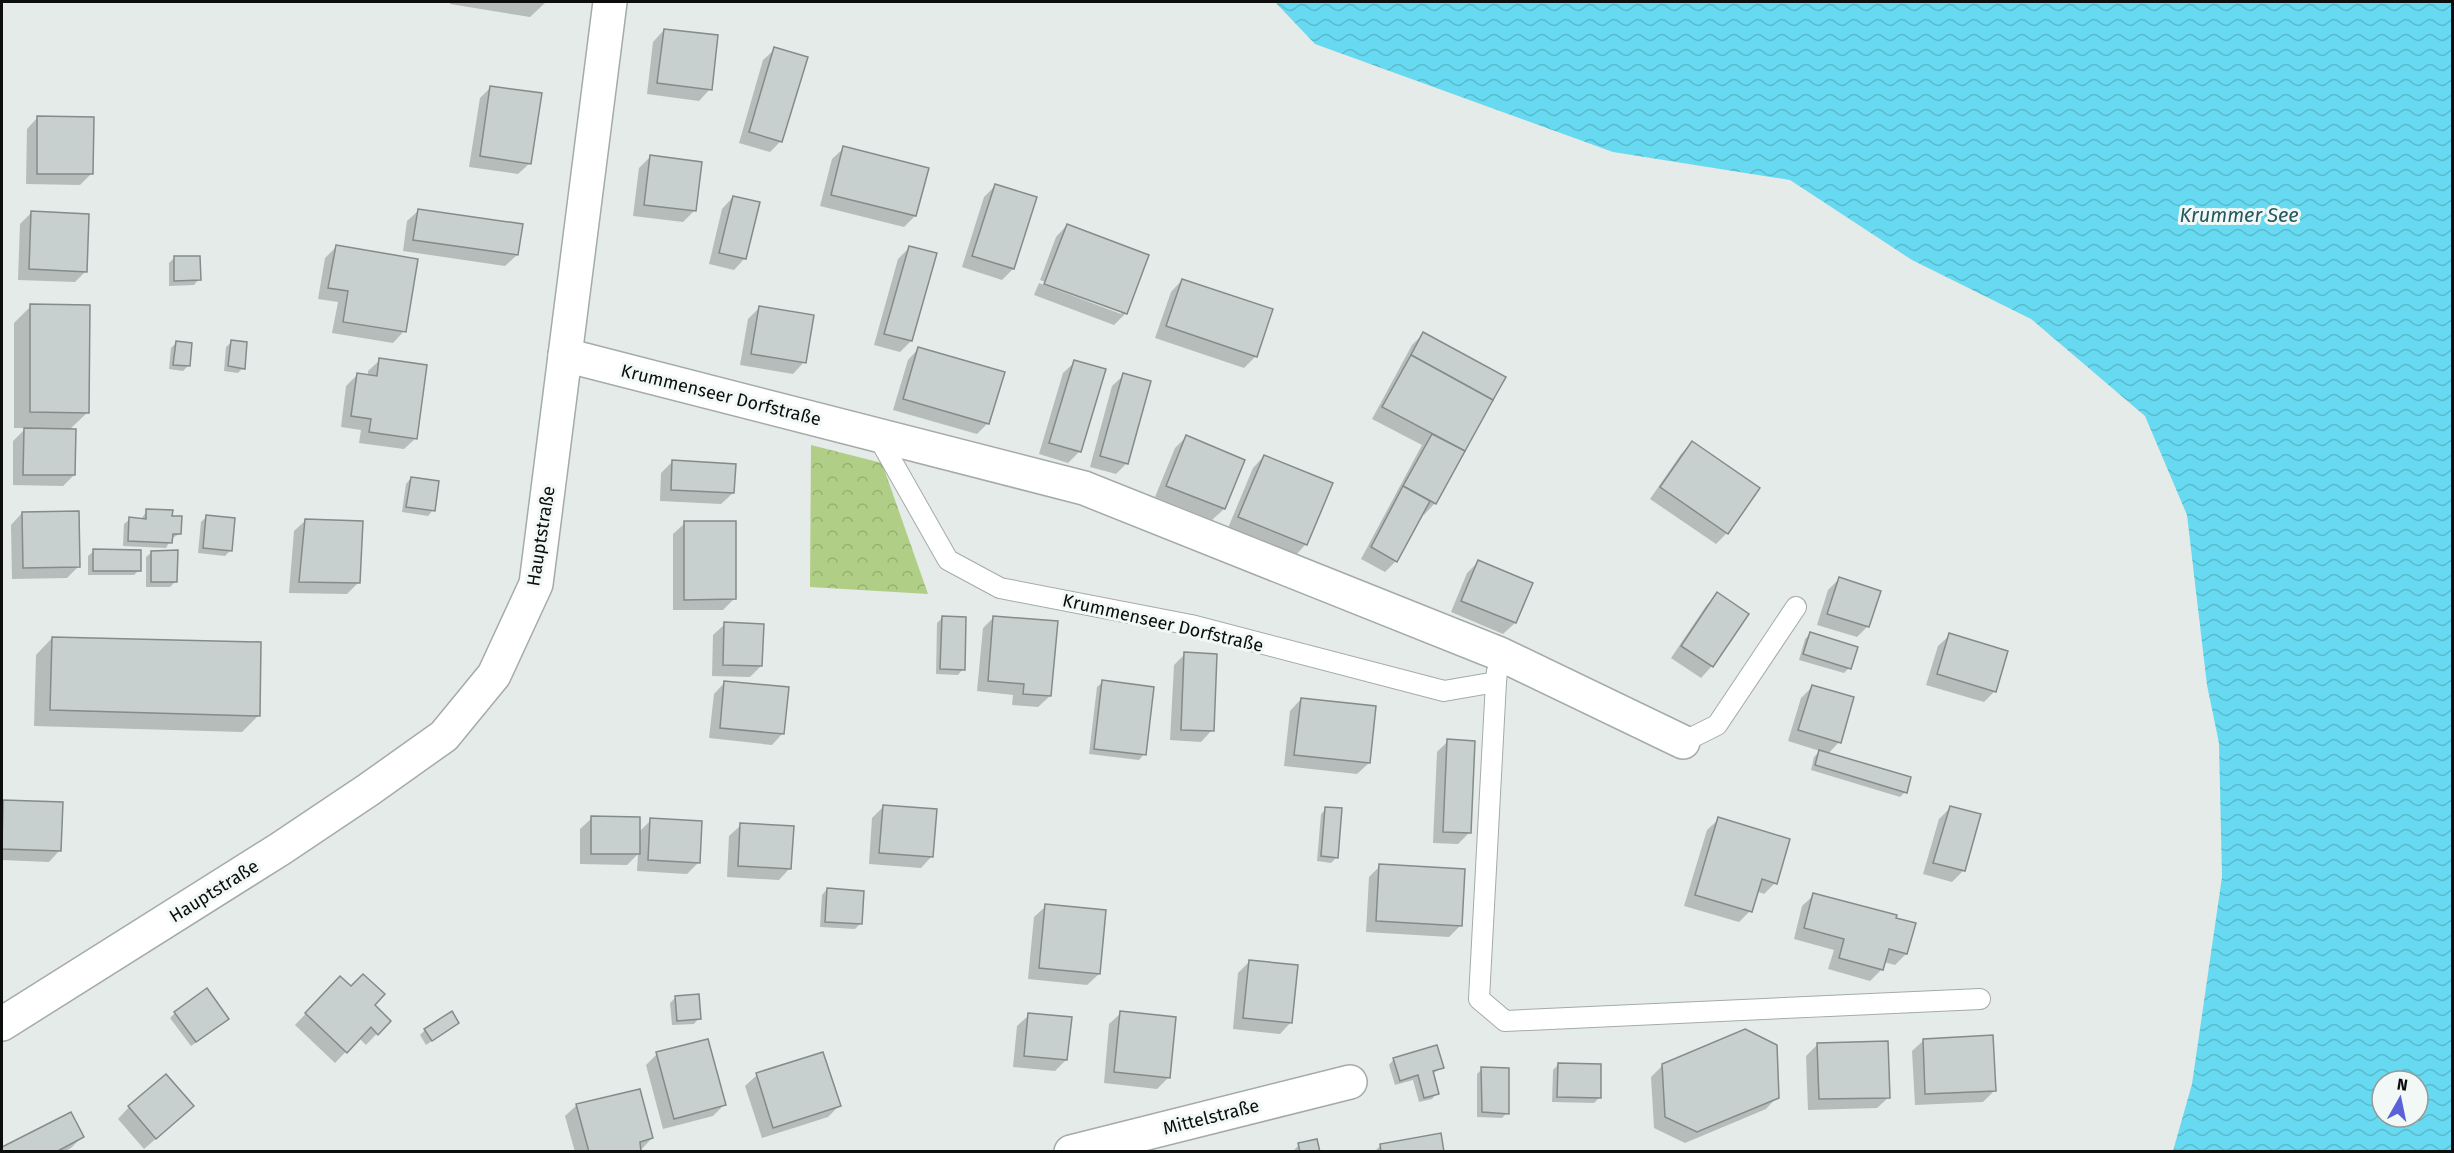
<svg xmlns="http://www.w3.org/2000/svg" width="2454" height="1153" font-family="'Fira Sans',sans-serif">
	<defs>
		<pattern id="park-crowns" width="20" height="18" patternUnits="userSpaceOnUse" patternTransform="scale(1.5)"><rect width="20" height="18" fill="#b1ce87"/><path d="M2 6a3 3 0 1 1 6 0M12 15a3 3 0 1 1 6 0" fill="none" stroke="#97b073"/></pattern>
		<pattern id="water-waves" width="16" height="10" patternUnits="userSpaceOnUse" patternTransform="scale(1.5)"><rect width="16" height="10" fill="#67daf1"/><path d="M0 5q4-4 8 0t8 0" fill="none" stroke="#58bacd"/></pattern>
	</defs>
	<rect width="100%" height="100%" fill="#e4ebe8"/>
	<polygon fill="url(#park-crowns)" points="811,445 882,463 928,594 810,587"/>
	<path fill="url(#water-waves)" fill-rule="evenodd" d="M1275,2h1177v1149h-279l19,-67 30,-207 -3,-134 -12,-58 -20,-170 -42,-99 -114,-97 -119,-59 -122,-80 -177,-28 -298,-108zM2382,1081h36v36h-36z"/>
	<g fill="#0003">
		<polygon points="451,2 546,2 530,17 450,4"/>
		<polygon points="664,30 710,89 699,101 647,94 653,42"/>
		<polygon points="775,49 781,141 770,152 739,143 763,60"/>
		<polygon points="491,87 530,163 518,174 469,167 480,98"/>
		<polygon points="38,117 91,174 80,185 26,184 27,129"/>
		<polygon points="844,148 915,216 904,227 820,206 832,159"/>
		<polygon points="650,157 694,211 683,222 633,216 639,168"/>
		<polygon points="995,186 1013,269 1002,280 962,267 984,197"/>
		<polygon points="733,197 745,258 734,270 709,264 722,209"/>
		<polygon points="419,210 517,255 505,266 403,251 407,221"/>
		<polygon points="31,213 86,271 75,282 18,280 20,224"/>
		<polygon points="1067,225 1147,255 1125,314 1114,325 1034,295 1039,283 1121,314 1121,311 1040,280 1056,237"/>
		<polygon points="336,247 404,331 393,343 332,333 338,302 318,299 325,258"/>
		<polygon points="910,247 911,341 900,352 874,345 898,259"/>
		<polygon points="174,258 199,279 194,285 169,286 169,263"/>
		<polygon points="1182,280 1256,356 1244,368 1155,338 1171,292"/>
		<polygon points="31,306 88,412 69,430 74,475 63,486 13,485 13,441 26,428 14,428 14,323"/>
		<polygon points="760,307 804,362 793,374 740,365 748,319"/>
		<polygon points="1423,334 1503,378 1435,503 1424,515 1422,513 1396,561 1385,572 1361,559 1422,445 1372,419 1412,345"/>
		<polygon points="232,342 243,368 238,373 224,371 226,347"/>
		<polygon points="176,343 189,365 183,371 169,369 171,348"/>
		<polygon points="919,348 988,423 977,434 893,410 908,360"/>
		<polygon points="380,360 416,438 404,449 359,443 361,430 341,427 346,386 357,375 368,376 368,371"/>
		<polygon points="1075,362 1104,370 1079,452 1068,463 1039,454 1063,373"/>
		<polygon points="1124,375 1127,463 1116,474 1090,467 1112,386"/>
		<polygon points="1186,437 1243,461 1224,509 1212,520 1155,497 1175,448"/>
		<polygon points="1692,443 1727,533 1716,544 1650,499 1681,454"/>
		<polygon points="1264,456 1306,544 1295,556 1228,528 1253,468"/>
		<polygon points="673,461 733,493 721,504 660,501 661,473"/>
		<polygon points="411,478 433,510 428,516 402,512 406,484"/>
		<polygon points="147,510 171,517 179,534 171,539 166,548 123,546 124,524 130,519 141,520"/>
		<polygon points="22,513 78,567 67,578 12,579 11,525"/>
		<polygon points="207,516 230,551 225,556 198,553 201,522"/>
		<polygon points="306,520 359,582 347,594 289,593 294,531"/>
		<polygon points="685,523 734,599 723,610 673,610 673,534"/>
		<polygon points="94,551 139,570 134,575 88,575 88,556"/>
		<polygon points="152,552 176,581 170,587 146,587 146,557"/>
		<polygon points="1478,562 1531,584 1515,623 1503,634 1451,612 1467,573"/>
		<polygon points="1839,579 1868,626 1857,637 1817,625 1828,590"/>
		<polygon points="1717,594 1746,614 1712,666 1701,678 1671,658 1706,606"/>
		<polygon points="994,617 1050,696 1038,707 1012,705 1013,695 977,691 983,628"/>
		<polygon points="942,618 963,669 958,675 936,674 937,623"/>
		<polygon points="725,624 761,666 750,677 712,676 713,635"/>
		<polygon points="1810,634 1849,668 1844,673 1799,660 1805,639"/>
		<polygon points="1950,635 1995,691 1984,702 1926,685 1938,646"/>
		<polygon points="52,638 258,716 242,732 34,726 36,655"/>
		<polygon points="1185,654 1212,730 1201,742 1170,740 1174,665"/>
		<polygon points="725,682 783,733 772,745 709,738 714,694"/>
		<polygon points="1103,682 1144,754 1139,760 1089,754 1097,687"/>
		<polygon points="1812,687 1839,742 1828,754 1905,792 1900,797 1811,770 1814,757 1820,751 1788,741 1801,698"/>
		<polygon points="1301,699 1369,763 1357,774 1284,766 1290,711"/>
		<polygon points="1448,741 1469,833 1458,844 1433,843 1437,752"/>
		<polygon points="4,801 60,850 49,862 2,860 2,804"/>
		<polygon points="884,806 932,856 921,868 869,864 872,818"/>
		<polygon points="1951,807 1980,816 1963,871 1952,882 1923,874 1939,819"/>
		<polygon points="1326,809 1337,857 1331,863 1317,861 1321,814"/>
		<polygon points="592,818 639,832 651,820 698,863 687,874 637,871 638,854 627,865 580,864 580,829"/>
		<polygon points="1719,819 1775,883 1764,894 1756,891 1750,911 1739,922 1684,906 1707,830"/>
		<polygon points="741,825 790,868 779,880 727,877 729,836"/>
		<polygon points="1380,866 1460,926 1449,937 1366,932 1369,877"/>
		<polygon points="827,889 860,924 855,929 820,927 822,895"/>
		<polygon points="1814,895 1906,954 1895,965 1884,962 1882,969 1870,981 1828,969 1834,950 1794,939 1802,906"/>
		<polygon points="1046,906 1099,974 1087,985 1028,979 1034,917"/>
		<polygon points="1249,962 1291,1022 1280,1034 1233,1029 1238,973"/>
		<polygon points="329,989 373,1005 389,1021 366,1045 359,1038 335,1063 295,1025"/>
		<polygon points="676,997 699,1018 694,1024 672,1025 670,1003"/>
		<polygon points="175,1013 222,1024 191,1046 170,1018"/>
		<polygon points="1121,1013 1169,1077 1157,1089 1104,1083 1109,1024"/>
		<polygon points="1029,1015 1066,1060 1055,1071 1013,1067 1017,1026"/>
		<polygon points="458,1023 426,1045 420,1035 425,1030"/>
		<polygon points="1924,1040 1994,1091 1983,1102 1915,1105 1912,1051"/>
		<polygon points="1817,1045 1889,1097 1877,1108 1808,1110 1806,1056"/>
		<polygon points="657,1054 724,1105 713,1116 663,1129 646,1065"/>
		<polygon points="1394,1059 1442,1068 1432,1074 1437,1093 1432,1099 1419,1102 1413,1080 1395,1085 1389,1065"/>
		<polygon points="1558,1065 1600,1097 1594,1103 1552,1102 1553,1070"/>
		<polygon points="1663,1065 1777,1097 1766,1109 1685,1143 1654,1128 1651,1077"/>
		<polygon points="1482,1069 1507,1113 1502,1118 1477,1117 1477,1074"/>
		<polygon points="757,1075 839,1106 828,1117 762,1138 745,1086"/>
		<polygon points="577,1105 652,1138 639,1152 575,1152 565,1116"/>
		<polygon points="129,1107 181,1117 144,1149 118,1119"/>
		<polygon points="70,1114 82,1137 71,1148 64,1152 2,1152 2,1149"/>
		<polygon points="1299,1145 1319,1152 1292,1152"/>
		<polygon points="1381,1145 1442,1152 1374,1152"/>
		<polygon points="1154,1146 1155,1152 1130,1152"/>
	</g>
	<g fill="#c7cfcf" stroke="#848b8b" stroke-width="1.5">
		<polygon points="664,29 718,35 712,90 657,83"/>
		<polygon points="774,47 808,57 782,142 749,132"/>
		<polygon points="490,86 542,93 531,164 480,156"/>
		<polygon points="37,116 94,117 93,174 37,174"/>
		<polygon points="843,146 929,168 916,216 831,195"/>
		<polygon points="650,155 702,162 696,211 644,205"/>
		<polygon points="995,184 1037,197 1014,269 972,256"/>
		<polygon points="733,196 760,202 746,259 719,253"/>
		<polygon points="418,209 523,224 518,255 413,240"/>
		<polygon points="31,211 89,214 87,272 29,269"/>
		<polygon points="1067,224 1149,255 1127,314 1044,284"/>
		<polygon points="336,245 418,259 406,332 343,322 348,291 328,288"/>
		<polygon points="909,246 937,253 912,341 884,334"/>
		<polygon points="174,256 200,256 201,280 174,281"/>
		<polygon points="1182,279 1273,309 1257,357 1166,326"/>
		<polygon points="30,304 90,305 89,413 30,412"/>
		<polygon points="759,306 814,315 806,363 751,354"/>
		<polygon points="1423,332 1506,377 1493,400 1411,355"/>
		<polygon points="231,340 247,342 245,369 228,366"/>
		<polygon points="176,341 192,343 190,366 173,365"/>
		<polygon points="918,347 1005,372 989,424 903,399"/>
		<polygon points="1411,355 1493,400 1465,451 1382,407"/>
		<polygon points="379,358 427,365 417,439 369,432 371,419 351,416 357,373 377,376"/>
		<polygon points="1074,360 1106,369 1081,452 1049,443"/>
		<polygon points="1123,373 1151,381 1128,464 1100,456"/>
		<polygon points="24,428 76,429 75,475 23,475"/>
		<polygon points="1432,434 1465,451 1436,504 1403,486"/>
		<polygon points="1186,435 1245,460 1225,509 1166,486"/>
		<polygon points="1692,441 1760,488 1728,534 1660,487"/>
		<polygon points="1264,455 1333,483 1307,545 1238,517"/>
		<polygon points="672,460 736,464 734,493 671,490"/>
		<polygon points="411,477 439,481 435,511 406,507"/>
		<polygon points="1403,486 1430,501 1397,562 1371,547"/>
		<polygon points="146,509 173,510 172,516 182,516 181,534 173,534 172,543 128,541 129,517 146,519"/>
		<polygon points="79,511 80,567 23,568 22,512"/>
		<polygon points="206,515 235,518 232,551 203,548"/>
		<polygon points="305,519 363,521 360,583 299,582"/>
		<polygon points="684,521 736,521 736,599 684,600"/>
		<polygon points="93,549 141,550 141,571 93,571"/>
		<polygon points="178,550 177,582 151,582 151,551"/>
		<polygon points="1478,560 1533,583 1516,623 1461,601"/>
		<polygon points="1839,577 1881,591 1869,627 1827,614"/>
		<polygon points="1717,592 1749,614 1713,667 1681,646"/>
		<polygon points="942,616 966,617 965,670 940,669"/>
		<polygon points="993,616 1058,621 1051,696 1023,694 1024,684 988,681"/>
		<polygon points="724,622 764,624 762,666 723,665"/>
		<polygon points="1810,632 1858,647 1851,669 1803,654"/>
		<polygon points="1949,633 2008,651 1996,692 1937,674"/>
		<polygon points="52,637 261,642 260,716 50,710"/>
		<polygon points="1184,652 1217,654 1214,731 1181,730"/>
		<polygon points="1102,680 1154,687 1146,755 1094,749"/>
		<polygon points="724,681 789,687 784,734 720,728"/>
		<polygon points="1812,685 1854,697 1841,743 1798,730"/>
		<polygon points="1301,698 1376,706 1370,763 1294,755"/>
		<polygon points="1447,739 1475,741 1471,833 1443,832"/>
		<polygon points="1819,750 1911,777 1907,793 1815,765"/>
		<polygon points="3,800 63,802 61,851 2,849"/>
		<polygon points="883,805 937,809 933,857 879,853"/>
		<polygon points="1950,806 1981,814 1965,871 1933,863"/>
		<polygon points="1325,807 1342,808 1338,858 1321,856"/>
		<polygon points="591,816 640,817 640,854 591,854"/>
		<polygon points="1718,817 1790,839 1777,884 1762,879 1752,912 1695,895"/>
		<polygon points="650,818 702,821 700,863 648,860"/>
		<polygon points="740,823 794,826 791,869 738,866"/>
		<polygon points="1379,864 1465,869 1462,926 1376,921"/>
		<polygon points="827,888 864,891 862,924 825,922"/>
		<polygon points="1813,893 1897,915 1896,918 1916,923 1907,954 1889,949 1883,970 1839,958 1844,939 1804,928"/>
		<polygon points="1045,904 1106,910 1100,974 1039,968"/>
		<polygon points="1249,960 1298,965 1292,1023 1243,1018"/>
		<polygon points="363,974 385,994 375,1005 391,1021 378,1035 371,1027 347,1053 305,1013 340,976 351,986"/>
		<polygon points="207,988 229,1019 196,1042 174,1012"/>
		<polygon points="699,994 701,1019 677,1021 675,996"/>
		<polygon points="452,1011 459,1023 432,1041 424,1029"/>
		<polygon points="1120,1011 1176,1017 1170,1078 1114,1072"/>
		<polygon points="1028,1013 1072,1017 1067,1060 1024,1056"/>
		<polygon points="1745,1029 1777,1045 1779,1098 1697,1132 1665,1117 1662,1064"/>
		<polygon points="1993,1035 1996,1091 1925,1094 1923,1039"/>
		<polygon points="708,1039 726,1105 674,1119 656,1052"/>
		<polygon points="1888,1041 1890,1098 1819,1099 1817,1043"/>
		<polygon points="1437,1045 1444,1068 1433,1071 1439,1094 1424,1098 1418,1075 1400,1081 1393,1058"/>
		<polygon points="823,1052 841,1106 773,1128 756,1073"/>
		<polygon points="1558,1063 1601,1064 1601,1098 1557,1097"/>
		<polygon points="1481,1067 1509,1068 1509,1114 1482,1112"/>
		<polygon points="166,1074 194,1106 156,1139 128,1106"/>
		<polygon points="640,1089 653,1138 640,1142 641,1152 589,1152 576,1104"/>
		<polygon points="71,1112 84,1137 56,1152 2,1152 2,1147"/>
		<polygon points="1441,1133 1444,1152 1381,1152 1380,1144"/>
		<polygon points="1317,1139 1320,1152 1300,1152 1298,1143"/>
	</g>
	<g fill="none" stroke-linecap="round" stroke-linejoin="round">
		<g stroke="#a4aba8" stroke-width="22">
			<g id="service">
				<polyline points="877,435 948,560 1000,588 1191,625 1444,691 1496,682 1497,671"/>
				<polyline points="1496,682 1479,999 1505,1021 1980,999"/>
				<polyline points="1683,742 1717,725 1796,607"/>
			</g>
		</g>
		<g stroke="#a4aba8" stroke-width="36">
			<g id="minor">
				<polyline points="565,355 1084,488 1500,654 1683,742"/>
				<polyline points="2,1024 280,849 368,790 444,736 494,675 536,584 610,2"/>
				<polyline points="1071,1152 1350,1082"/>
			</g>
		</g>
		<use href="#service" stroke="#fff" stroke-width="20"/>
		<use href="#minor" stroke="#fff" stroke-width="33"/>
	</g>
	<g text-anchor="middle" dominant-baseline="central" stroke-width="6" stroke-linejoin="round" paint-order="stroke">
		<g font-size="18" fill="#0b0e0d" stroke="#f1f8f5">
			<text transform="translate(721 395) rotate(14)">Krummenseer Dorfstraße</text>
			<text transform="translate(541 536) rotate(-81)">Hauptstraße</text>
			<text transform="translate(1163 623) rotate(13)">Krummenseer Dorfstraße</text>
			<text transform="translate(214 891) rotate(-32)">Hauptstraße</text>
			<text transform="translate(1211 1117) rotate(-14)">Mittelstraße</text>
		</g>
		<g font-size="20" font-style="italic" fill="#265861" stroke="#f1f8f5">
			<text x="2239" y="215">Krummer See</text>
		</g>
	</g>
	<rect width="2454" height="1153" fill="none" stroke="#0b0e0d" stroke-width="6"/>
	<g transform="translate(2400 1099) rotate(9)"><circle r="28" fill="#f1f8f5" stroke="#959a98" stroke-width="1.5"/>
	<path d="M0-4.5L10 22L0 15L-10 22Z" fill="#5a62d9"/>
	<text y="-9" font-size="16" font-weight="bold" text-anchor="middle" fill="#0b0e0d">N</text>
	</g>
</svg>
